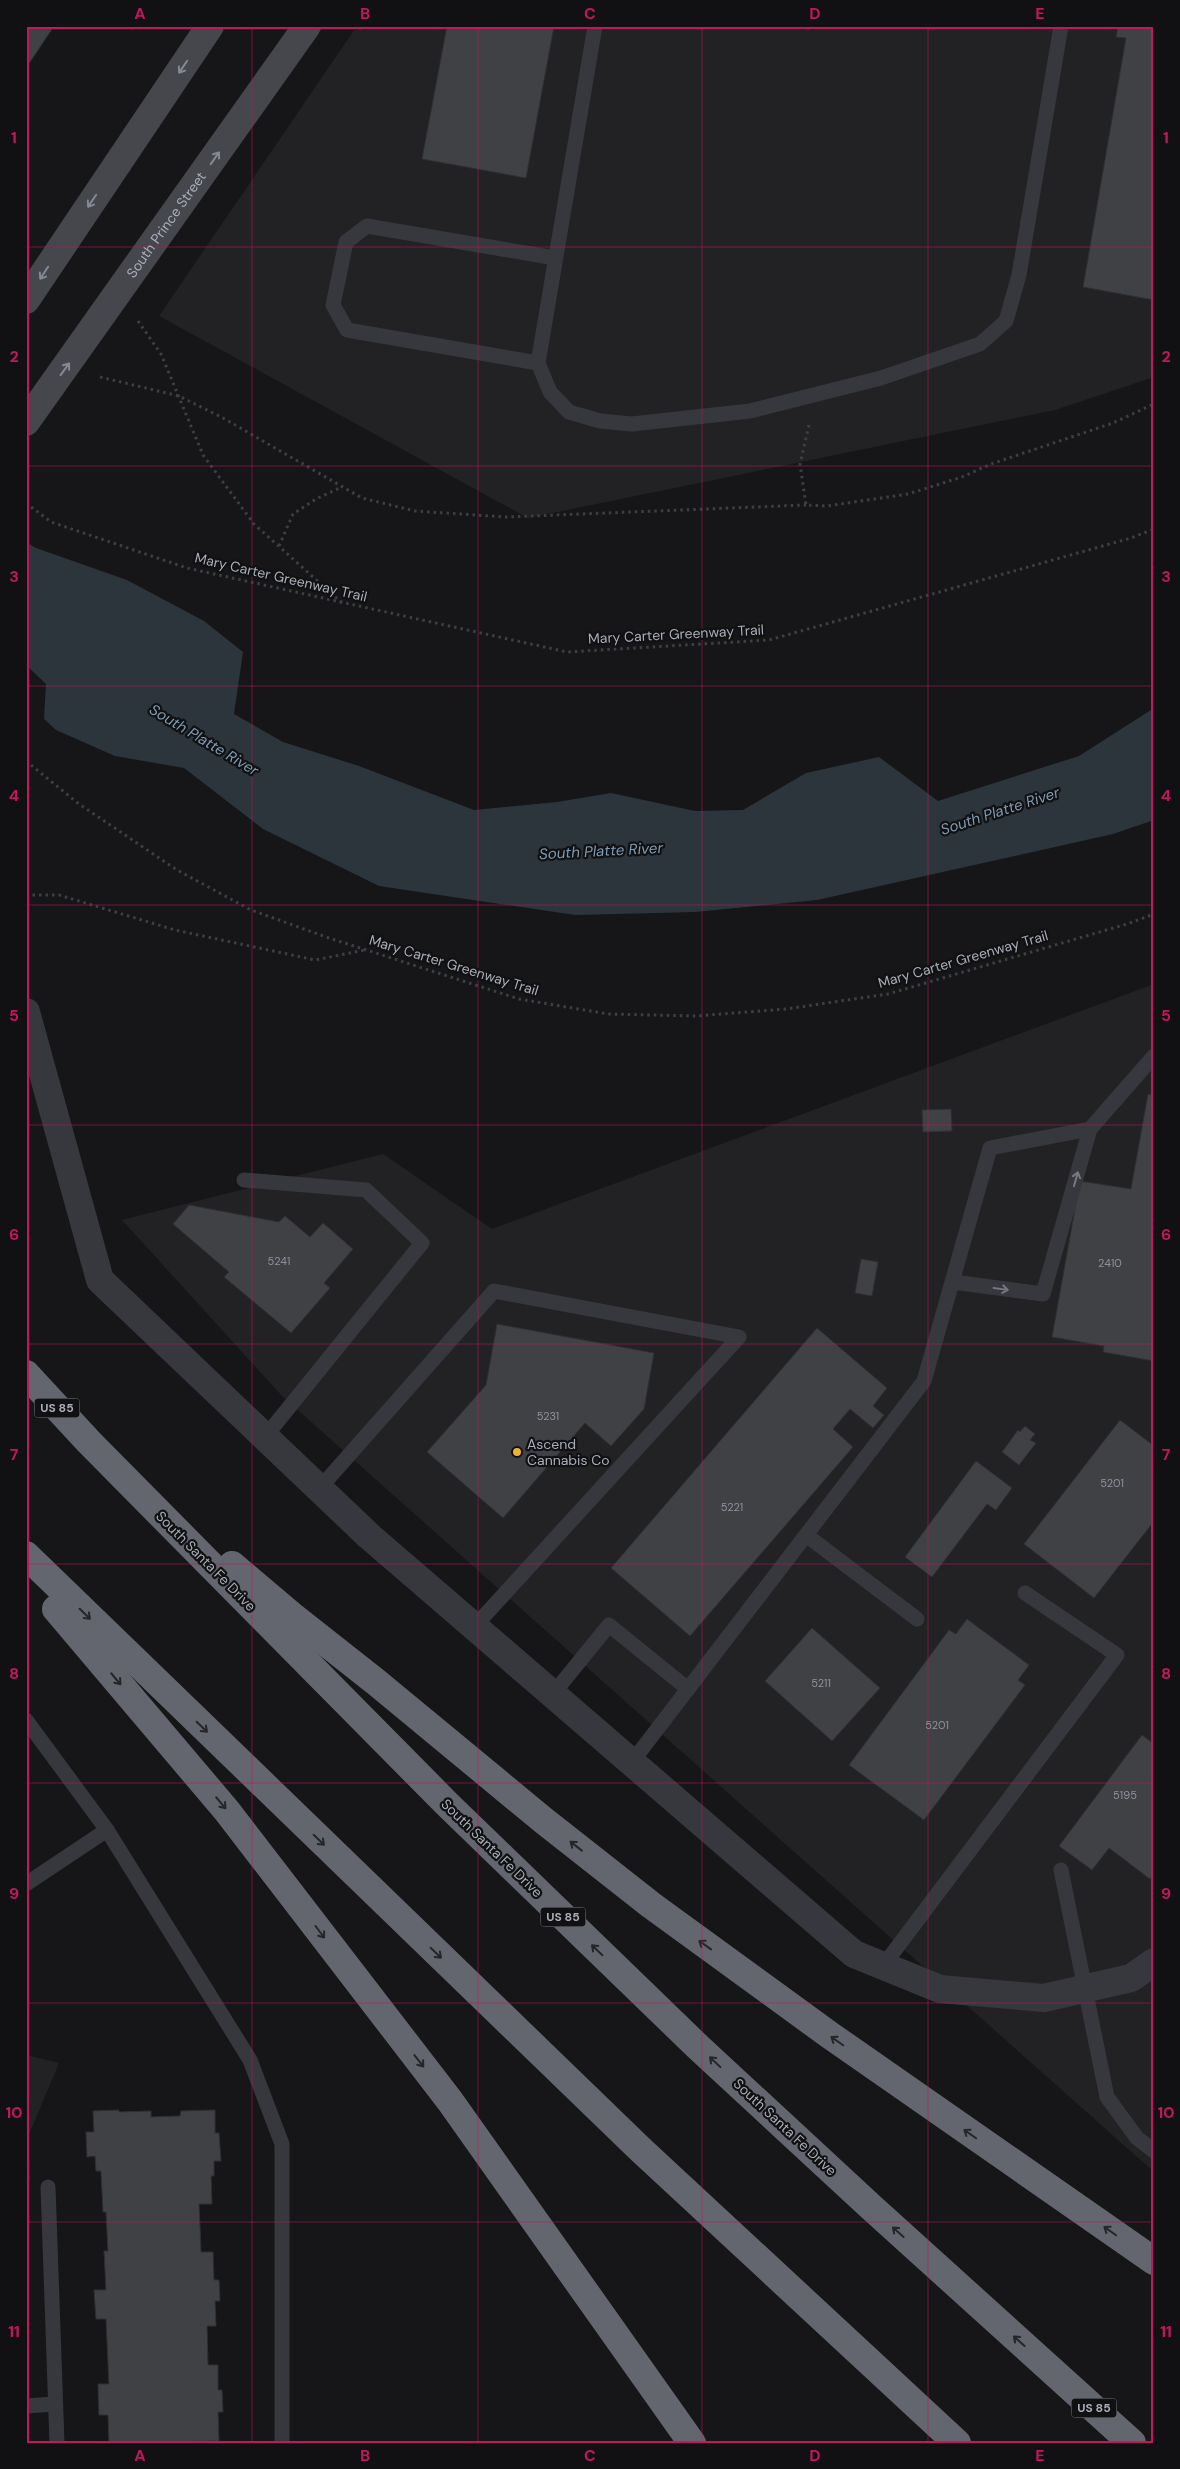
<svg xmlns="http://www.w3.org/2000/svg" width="1180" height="2469" font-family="'DM Sans',sans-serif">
	<rect width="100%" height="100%" fill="#161618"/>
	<g fill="#222225">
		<polygon points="357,26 1154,26 1154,377 1055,410 528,518 159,316"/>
		<polygon points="1154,984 1154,2172 282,1396 122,1220 383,1154 492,1229"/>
		<polygon points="26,2055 59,2063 28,2137 30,2177 26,2188"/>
	</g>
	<polygon fill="#2c353c" points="26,542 36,548 127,580 204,621 243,652 234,714 283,742 359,766 474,810 557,802 611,793 695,811 743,810 806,773 879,757 938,801 1079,756 1154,708 1154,820 1113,834 817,900 695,912 575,915 379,886 263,829 184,768 115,756 56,730 44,719 46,684 26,665"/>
	<g fill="#404145" stroke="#303034">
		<polygon points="26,26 54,26 26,68"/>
		<polygon points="447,26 554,26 526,178 422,159"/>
		<polygon points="1118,26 1154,26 1154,300 1083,287 1126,38 1116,37"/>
		<polygon points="1148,1094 1154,1095 1154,1361 1103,1352 1104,1346 1052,1337 1080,1181 1131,1189"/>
		<polygon points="951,1109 952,1131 923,1132 922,1110"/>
		<polygon points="189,1205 279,1222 285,1216 310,1237 323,1223 353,1249 324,1283 330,1288 291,1333 224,1277 229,1272 173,1224"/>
		<polygon points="861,1259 878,1262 872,1296 855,1293"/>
		<polygon points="497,1324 654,1353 644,1409 611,1446 585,1423 503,1518 427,1452 486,1385"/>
		<polygon points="817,1328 887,1388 873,1406 884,1415 873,1428 850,1409 833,1429 853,1447 690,1636 611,1568"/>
		<polygon points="1120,1420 1154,1446 1154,1521 1094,1598 1024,1544"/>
		<polygon points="1025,1426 1035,1434 1030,1440 1036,1443 1019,1465 1002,1452 1018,1430 1020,1432"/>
		<polygon points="976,1461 1012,1488 996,1510 987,1504 932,1577 905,1557"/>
		<polygon points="967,1619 1029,1665 1018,1680 1025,1685 924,1820 849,1765 949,1630 956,1634"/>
		<polygon points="812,1628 880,1688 832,1741 765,1681"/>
		<polygon points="1142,1735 1154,1744 1154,1874 1150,1879 1109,1848 1092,1870 1059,1846"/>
		<polygon points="119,2110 119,2112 151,2111 151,2117 180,2116 181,2111 215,2110 215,2133 219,2133 221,2161 214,2161 214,2176 211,2176 212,2204 199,2204 201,2252 213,2252 214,2280 219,2280 220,2301 215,2301 216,2326 207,2326 208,2365 218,2365 218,2390 222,2390 223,2412 218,2412 219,2441 109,2443 108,2415 99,2415 98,2384 109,2384 106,2319 96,2319 94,2290 106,2290 104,2251 108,2251 106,2212 103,2212 101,2171 96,2171 95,2156 87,2157 86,2132 94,2132 93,2111"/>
	</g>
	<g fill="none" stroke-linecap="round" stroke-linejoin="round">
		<g stroke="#3d3f44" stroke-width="3" stroke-dasharray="2.5 4" stroke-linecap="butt">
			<polyline points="138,321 161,354 203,455 254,524 342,603"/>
			<polyline points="100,377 179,396 223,418 362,498 415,511 506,517 806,505"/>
			<polyline points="809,425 800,464 806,505 827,506 908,494 962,477 991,464 1113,423 1154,404"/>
			<polyline points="26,503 51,522 187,568 567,652 769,640 1131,538 1154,529"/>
			<polyline points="279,546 293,514 316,499 342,487"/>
			<polyline points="26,761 79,804 177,870 251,910 329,938 519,999 608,1014 697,1016 786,1009 888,994 1127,924 1154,914"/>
			<polyline points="26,895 59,895 175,930 315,960 365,950"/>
		</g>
		<g stroke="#37383d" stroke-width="15">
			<polyline points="595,26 538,363 550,392 569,412 600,421 632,424 750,411 881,378 980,344 1006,321 1019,275 1061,26"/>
			<polyline points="538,363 347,330 333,305 346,242 367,226 555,258"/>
			<polyline points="244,1180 366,1190 422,1243 265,1437"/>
			<polyline points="953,1282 1043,1294 1090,1129"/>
			<polyline points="319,1489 494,1291 739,1337 474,1627"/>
			<polyline points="806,1535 917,1619"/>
			<polyline points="553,1694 609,1625 688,1689"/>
			<polyline points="26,1720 107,1830 250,2060 282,2144 282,2443"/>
			<polyline points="632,1762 924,1381 990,1148 1090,1129 1154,1056"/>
			<polyline points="1061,1870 1107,2097 1137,2138 1154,2151"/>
			<polyline points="26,1884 107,1830"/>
			<polyline points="883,1966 1117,1655 1025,1593"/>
			<polyline points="48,2187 57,2443"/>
			<polyline points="26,2406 55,2404"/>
		</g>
		<polyline stroke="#37383d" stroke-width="28" points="26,1012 100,1280 369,1536 854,1954 940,1989 1044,1998 1131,1978 1154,1962"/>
		<g stroke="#45474d" stroke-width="28">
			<polyline points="26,300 210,26"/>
			<path id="s1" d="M26,422l281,-396"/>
		</g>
		<g stroke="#63666e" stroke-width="28">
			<polyline points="26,1374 89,1442 447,1804 697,2046 871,2207 1132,2443"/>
			<polyline points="26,1555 640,2149 957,2443"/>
			<polyline points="232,1565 291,1615 376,1682 543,1820 651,1905 831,2036 1154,2261"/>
			<polyline points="56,1609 227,1811 450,2101 692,2443"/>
		</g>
	</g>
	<defs><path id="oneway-shaft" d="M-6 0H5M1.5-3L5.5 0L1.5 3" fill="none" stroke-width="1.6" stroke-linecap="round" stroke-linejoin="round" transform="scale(1.25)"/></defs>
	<g stroke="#858993">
		<use href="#oneway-shaft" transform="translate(183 67) rotate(124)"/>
		<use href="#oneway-shaft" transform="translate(215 158) rotate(-55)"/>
		<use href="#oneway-shaft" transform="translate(92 201) rotate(124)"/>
		<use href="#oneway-shaft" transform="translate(44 273) rotate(123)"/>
		<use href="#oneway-shaft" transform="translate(65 369) rotate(-54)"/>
	</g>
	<g stroke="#757881">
		<use href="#oneway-shaft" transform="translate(1076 1179) rotate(-74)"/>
		<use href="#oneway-shaft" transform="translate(1001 1289) rotate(8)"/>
	</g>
	<g stroke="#26262a">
		<use href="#oneway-shaft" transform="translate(85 1614) rotate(44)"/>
		<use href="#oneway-shaft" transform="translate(116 1679) rotate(50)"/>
		<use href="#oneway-shaft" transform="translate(202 1727) rotate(44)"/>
		<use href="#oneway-shaft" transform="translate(221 1803) rotate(50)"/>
		<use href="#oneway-shaft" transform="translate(319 1840) rotate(44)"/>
		<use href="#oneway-shaft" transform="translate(576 1846) rotate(-142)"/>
		<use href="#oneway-shaft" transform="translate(320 1932) rotate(53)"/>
		<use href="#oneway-shaft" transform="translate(705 1945) rotate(-144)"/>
		<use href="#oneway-shaft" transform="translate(597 1950) rotate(-136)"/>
		<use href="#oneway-shaft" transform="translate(436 1953) rotate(44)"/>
		<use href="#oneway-shaft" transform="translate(837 2041) rotate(-145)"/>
		<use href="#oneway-shaft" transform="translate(419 2061) rotate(52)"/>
		<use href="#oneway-shaft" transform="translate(715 2062) rotate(-137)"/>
		<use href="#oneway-shaft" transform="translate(970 2134) rotate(-145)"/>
		<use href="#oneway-shaft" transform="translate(1110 2231) rotate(-145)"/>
		<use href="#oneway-shaft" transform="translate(898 2232) rotate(-138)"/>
		<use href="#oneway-shaft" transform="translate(1019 2341) rotate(-138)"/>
	</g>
	<path fill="none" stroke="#c2185b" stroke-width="1" stroke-opacity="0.55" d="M252,26v2417M478,26v2417M702,26v2417M928,26v2417M26,247h1128M26,466h1128M26,686h1128M26,905h1128M26,1125h1128M26,1344h1128M26,1564h1128M26,1783h1128M26,2003h1128M26,2222h1128"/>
	<circle fill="#f2b134" stroke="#111113" stroke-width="2" cx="517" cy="1452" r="5"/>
	<g text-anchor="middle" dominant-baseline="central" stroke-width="4.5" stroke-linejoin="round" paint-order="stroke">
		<g font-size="11" fill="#8e929b">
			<text x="279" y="1261">5241</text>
			<text x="1110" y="1263">2410</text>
			<text x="548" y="1416">5231</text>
			<text x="1112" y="1483">5201</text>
			<text x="732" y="1507">5221</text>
			<text x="821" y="1683">5211</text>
			<text x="937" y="1725">5201</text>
			<text x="1125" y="1795">5195</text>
		</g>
		<g fill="#111113" stroke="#7b7e86" stroke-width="1">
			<rect x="34.5" y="1398.5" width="45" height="19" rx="4"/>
			<rect x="540.5" y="1907.5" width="45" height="19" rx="4"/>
			<rect x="1071.5" y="2398.5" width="45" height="19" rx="4"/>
		</g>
		<g font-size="12" font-weight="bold" fill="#a8adb8">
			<text x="57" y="1408">US 85</text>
			<text x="563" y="1917">US 85</text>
			<text x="1094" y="2408">US 85</text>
		</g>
		<g font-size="14" fill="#a8adb8" stroke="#111113">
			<text stroke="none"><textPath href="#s1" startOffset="242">South Prince Street</textPath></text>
			<text transform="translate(281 577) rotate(13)">Mary Carter Greenway Trail</text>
			<text transform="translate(676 634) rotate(-3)">Mary Carter Greenway Trail</text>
			<text transform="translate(963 959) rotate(-16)">Mary Carter Greenway Trail</text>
			<text transform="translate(454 965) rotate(17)">Mary Carter Greenway Trail</text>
			<text transform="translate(206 1561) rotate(45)">South Santa Fe Drive</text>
			<text transform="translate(492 1848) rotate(44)">South Santa Fe Drive</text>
			<text transform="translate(785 2127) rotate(43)">South Santa Fe Drive</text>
		</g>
		<g font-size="14" fill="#a8adb8" stroke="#111113" text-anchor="start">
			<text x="527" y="1444">Ascend<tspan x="527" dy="16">Cannabis Co</tspan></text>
		</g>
		<g font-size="15" font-style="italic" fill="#7f9bb3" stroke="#111113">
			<text transform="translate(204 740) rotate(31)">South Platte River</text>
			<text transform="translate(1000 811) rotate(-18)">South Platte River</text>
			<text transform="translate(601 851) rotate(-3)">South Platte River</text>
		</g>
	</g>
	<rect width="1180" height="2469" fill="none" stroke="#111113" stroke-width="55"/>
	<rect x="28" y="28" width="1124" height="2414" fill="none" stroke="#c2185b" stroke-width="2"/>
	<g font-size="16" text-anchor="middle" font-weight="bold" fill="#c2185b">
		<text x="140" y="19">A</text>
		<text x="365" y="19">B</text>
		<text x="590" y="19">C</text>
		<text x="815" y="19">D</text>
		<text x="1040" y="19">E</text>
		<text x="14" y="143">1</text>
		<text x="1166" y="143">1</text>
		<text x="14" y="362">2</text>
		<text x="1166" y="362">2</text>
		<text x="14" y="582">3</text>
		<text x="1166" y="582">3</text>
		<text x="14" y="801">4</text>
		<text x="1166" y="801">4</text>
		<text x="14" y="1021">5</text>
		<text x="1166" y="1021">5</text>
		<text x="14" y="1240">6</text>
		<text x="1166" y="1240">6</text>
		<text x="14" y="1460">7</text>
		<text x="1166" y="1460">7</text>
		<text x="14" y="1679">8</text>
		<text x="1166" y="1679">8</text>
		<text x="14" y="1899">9</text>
		<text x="1166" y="1899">9</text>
		<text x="14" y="2118">10</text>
		<text x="1166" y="2118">10</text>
		<text x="14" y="2337">11</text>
		<text x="1166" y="2337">11</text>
		<text x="140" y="2461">A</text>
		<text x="365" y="2461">B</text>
		<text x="590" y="2461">C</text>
		<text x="815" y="2461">D</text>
		<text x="1040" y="2461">E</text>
	</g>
</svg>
